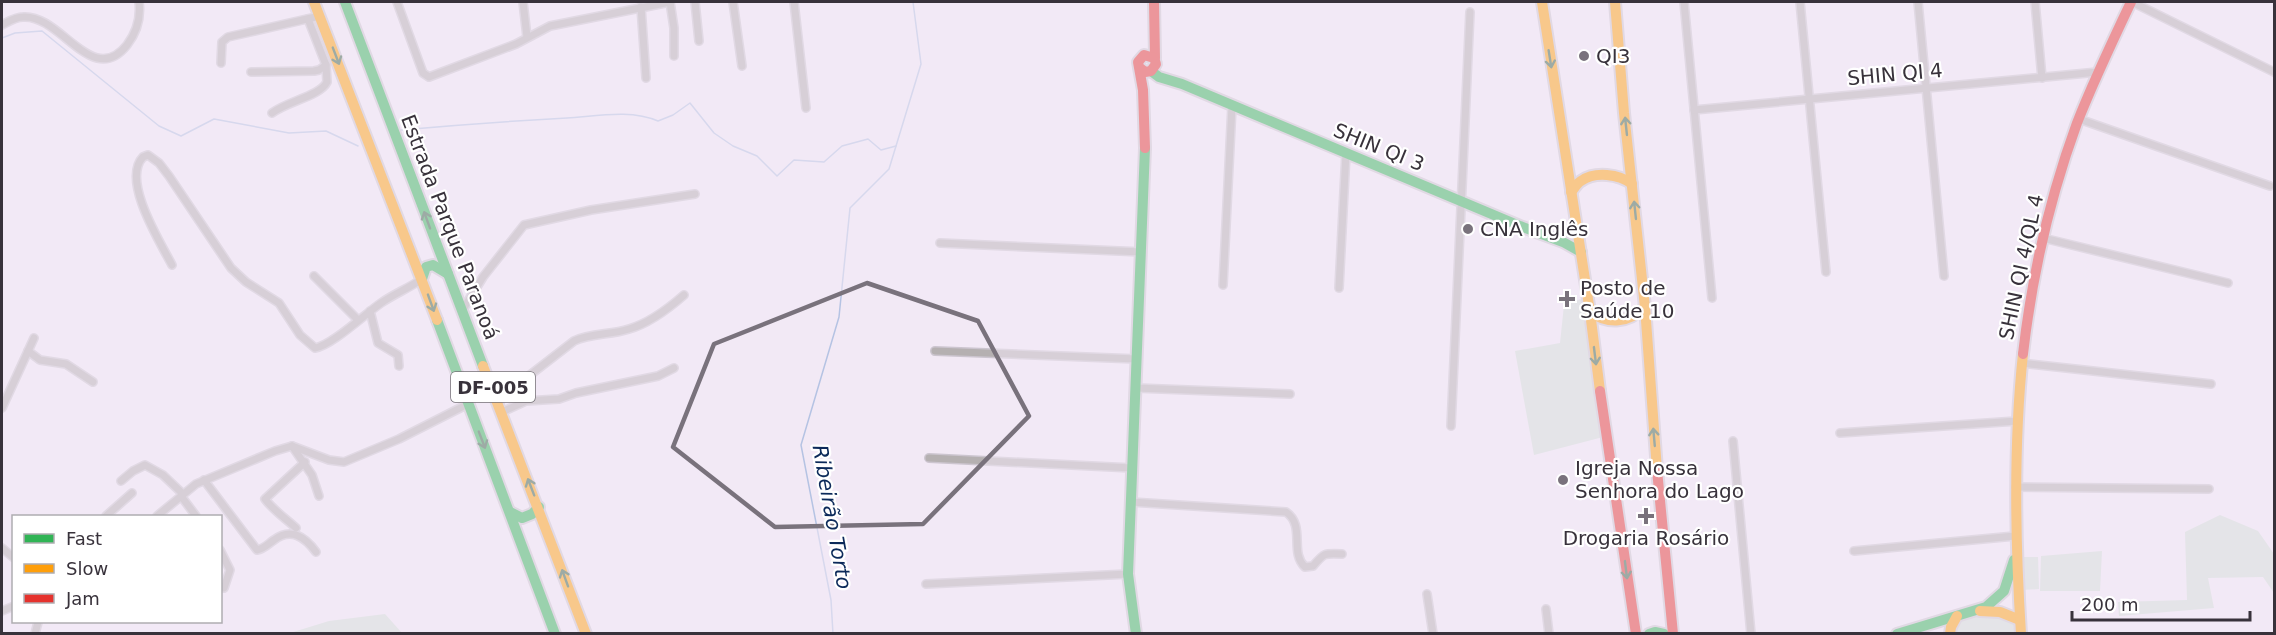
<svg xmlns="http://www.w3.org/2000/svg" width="2276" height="635" font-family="'DejaVu Sans',sans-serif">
	<rect width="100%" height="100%" fill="#f2e9f5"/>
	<g fill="#d2ded8">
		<polygon points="1581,299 1603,437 1534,455 1515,351 1560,343 1564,305"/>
		<polygon points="2220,515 2258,531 2274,554 2274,593 2263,577 2208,578 2214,608 2119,616 2118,602 2187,600 2185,532"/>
		<polygon points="2102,551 2100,591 2040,591 2041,556"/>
		<polygon points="2020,557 2038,557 2039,589 2022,590"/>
		<polygon points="385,614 402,633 290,633 329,621"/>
		<polygon points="1980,614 2006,616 2016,624 2017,633 1955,634 1954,625 1964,618"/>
	</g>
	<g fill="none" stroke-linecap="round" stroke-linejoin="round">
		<g stroke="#b5c3e3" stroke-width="1.5">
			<polyline points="2,38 15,33 42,31 159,126 181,136 214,119 289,133 326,131 358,146"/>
			<path d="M401,130c56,-5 111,-9 166,-12 30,-2 64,-9 91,3l15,-6 17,-12 24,30 19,13 24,10 20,20 17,-16 30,2 18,-16 26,-7 13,11 15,-4"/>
			<polyline points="833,634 831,600 801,445 839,317 850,208 889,169 921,64 913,2"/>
		</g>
		<g stroke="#ccc5cf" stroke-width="10">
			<g id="street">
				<polyline points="397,2 423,73 429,77 516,44 550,26 670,2"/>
				<polyline points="523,2 527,37"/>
				<polyline points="670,2 674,28 674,56"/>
				<polyline points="695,2 699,41"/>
				<polyline points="733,2 742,66"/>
				<polyline points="794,2 806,108"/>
				<polyline points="1684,2 1712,298"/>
				<polyline points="1800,2 1826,272"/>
				<polyline points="1918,2 1944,276"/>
				<polyline points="2035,2 2042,78"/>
				<polyline points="2132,2 2274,72"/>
				<polyline points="641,7 646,78"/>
				<path d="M2,25c6,-3 13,-8 21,-8 38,-3 69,72 104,28 10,-13 14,-27 12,-43"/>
				<polyline points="221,63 222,42 228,37 320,16"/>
				<polyline points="251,72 314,71 319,70 326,65 308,19"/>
				<polyline points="1694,110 2098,72"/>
				<path d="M272,113c16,-12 48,-17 55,-31l-1,-17"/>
				<polyline points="2079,119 2270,186"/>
				<polyline points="2043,238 2228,283"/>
				<polyline points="940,243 1142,252"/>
				<path d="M172,265c-12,-23 -51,-85 -29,-108l5,-2 11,8 10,13 62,92 15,14 33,21 21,32 15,13c16,-2 50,-34 66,-45 13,-9 28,-15 41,-24"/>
				<polyline points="314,276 358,320"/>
				<polyline points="1223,285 1232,106"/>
				<polyline points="1339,288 1346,153"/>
				<polyline points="370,311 378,343 398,355 399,366"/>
				<polyline points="462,311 483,277 524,225 591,210 695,194"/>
				<polyline points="28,351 40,360 66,364 93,382"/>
				<polyline points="935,351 1137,359"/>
				<polyline points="2021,363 2211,384"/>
				<polyline points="1136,388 1290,394"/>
				<path d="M496,397l21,-12 57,-44c17,-8 37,-6 55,-12 21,-6 39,-20 55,-34"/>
				<polyline points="2,408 34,338"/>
				<polyline points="502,412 526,401 559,399 576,393 658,376 674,368"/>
				<polyline points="1451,426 1470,12"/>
				<polyline points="1840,433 2017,421"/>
				<polyline points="1733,441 1751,634"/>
				<polyline points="292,446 312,475 319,496"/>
				<polyline points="929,458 1132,468"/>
				<path d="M204,480l53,70c7,-1 11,-6 17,-10 17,-13 31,-3 42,12"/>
				<polyline points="121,481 133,471 145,465 163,475 183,494"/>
				<polyline points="2015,487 2209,489"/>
				<polyline points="181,496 196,516"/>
				<path d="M1131,502l155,10c20,14 3,40 19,55l8,-1c11,-13 11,-13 29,-12"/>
				<polyline points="106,516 132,493"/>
				<polyline points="157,516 196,484 275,451 292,446 329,460 344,462 399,439 468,404"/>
				<path d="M296,528c-11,-10 -23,-18 -31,-29l40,-37"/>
				<polyline points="2,548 14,558"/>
				<polyline points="220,550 230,570 224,588"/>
				<polyline points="1854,551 2015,536"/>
				<polyline points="926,584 1128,574"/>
				<polyline points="1427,594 1433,634"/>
				<polyline points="1546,609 1549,634"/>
				<polyline points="2,611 14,606"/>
				<polyline points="35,634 38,622"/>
			</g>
		</g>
		<g stroke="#ccc5cf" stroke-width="14">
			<g id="fast">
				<polyline points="345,2 483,366"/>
				<polyline points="1151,71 1159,77 1182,84 1520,226 1563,242 1581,252"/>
				<polyline points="422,279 426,267 433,265 448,274"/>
				<polyline points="437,320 555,634"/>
				<polyline points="510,512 522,518 532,514 539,507"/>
				<polyline points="1136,634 1128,574 1145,148"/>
				<polyline points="1649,634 1655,632 1664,634"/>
				<polyline points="1897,634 1986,607 2004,591 2014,560"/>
			</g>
		</g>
		<g stroke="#ccc5cf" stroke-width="14">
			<g id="slow">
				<polyline points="314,2 437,320"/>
				<polyline points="1542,2 1590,312 1600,391"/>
				<polyline points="1615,2 1624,113 1645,307 1657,470"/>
				<path d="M1571,192c3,-3 6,-9 10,-11 14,-10 38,-7 51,3"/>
				<path d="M1590,312c19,13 38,11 55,-5"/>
				<polyline points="483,366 586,634"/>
				<polyline points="1980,611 2000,612 2020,620"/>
				<polyline points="1950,634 1951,627 1957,616"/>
				<path d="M2021,634c-6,-94 -8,-187 2,-280"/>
			</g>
		</g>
		<g stroke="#ccc5cf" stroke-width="14">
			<g id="jam">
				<polyline points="1154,2 1155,58"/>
				<polyline points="1140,68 1145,72 1151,71 1156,64 1154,58 1144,55 1138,62 1143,90 1145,148"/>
				<path d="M2023,354c9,-79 27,-157 54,-231 16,-41 35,-81 54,-121"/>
				<polyline points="1600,391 1636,634"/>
				<polyline points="1657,470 1673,634"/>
			</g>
		</g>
		<use href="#street" stroke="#b5b0b1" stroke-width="7"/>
		<use href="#fast" stroke="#30b455" stroke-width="10"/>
		<use href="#slow" stroke="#ff9f0a" stroke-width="10"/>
		<use href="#jam" stroke="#e5322d" stroke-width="10"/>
	</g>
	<defs><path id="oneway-shaft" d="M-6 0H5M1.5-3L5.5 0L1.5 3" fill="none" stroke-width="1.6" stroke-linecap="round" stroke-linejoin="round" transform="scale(1.5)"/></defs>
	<g stroke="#356044">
		<use href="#oneway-shaft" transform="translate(336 56) rotate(69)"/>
		<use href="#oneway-shaft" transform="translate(1550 59) rotate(81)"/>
		<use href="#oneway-shaft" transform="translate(1626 126) rotate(-96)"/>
		<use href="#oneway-shaft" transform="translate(1635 210) rotate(-96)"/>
		<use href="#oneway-shaft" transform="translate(427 220) rotate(-110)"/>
		<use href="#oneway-shaft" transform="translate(431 303) rotate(70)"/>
		<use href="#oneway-shaft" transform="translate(1595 356) rotate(83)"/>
		<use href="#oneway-shaft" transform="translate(1654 437) rotate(-95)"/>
		<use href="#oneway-shaft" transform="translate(482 440) rotate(69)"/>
		<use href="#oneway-shaft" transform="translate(531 487) rotate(-111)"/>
		<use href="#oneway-shaft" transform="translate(1626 570) rotate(83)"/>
		<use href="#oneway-shaft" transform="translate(565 578) rotate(-110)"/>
	</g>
	<path d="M0 0H2276V635H0ZM867,283l111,38 51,95 -106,108 -148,3 -102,-80 41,-103z" fill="#f2e9f5" fill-opacity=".55" fill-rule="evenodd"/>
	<path fill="none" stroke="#79727c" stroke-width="4.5" stroke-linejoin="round" d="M867,283l111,38 51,95 -106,108 -148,3 -102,-80 41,-103z"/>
	<g fill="#79727c" stroke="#fff" stroke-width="2">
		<circle cx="1584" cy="56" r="6"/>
		<circle cx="1468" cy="229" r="6"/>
		<path d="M1564 290h6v6h6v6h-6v6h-6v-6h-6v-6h6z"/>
		<circle cx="1563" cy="480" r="6"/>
		<path d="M1643 507h6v6h6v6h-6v6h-6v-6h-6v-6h6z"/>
	</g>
	<g text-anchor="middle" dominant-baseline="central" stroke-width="4.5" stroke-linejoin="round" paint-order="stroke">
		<rect fill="#fff" stroke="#747076" stroke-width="1.5" x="451" y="372" width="84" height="30" rx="4.5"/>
		<g font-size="18" font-weight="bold" fill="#38323b">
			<text x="493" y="387">DF-005</text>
		</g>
		<g font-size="20" fill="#38323b" stroke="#fff" text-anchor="start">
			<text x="1596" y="56">QI3</text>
			<text x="1480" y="229">CNA Inglês</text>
			<text x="1580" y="288">Posto de<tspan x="1580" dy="23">Saúde 10</tspan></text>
			<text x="1575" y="468">Igreja Nossa<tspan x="1575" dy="23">Senhora do Lago</tspan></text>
			<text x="1646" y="538" text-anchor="middle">Drogaria Rosário</text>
		</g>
		<g font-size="20" fill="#38323b" stroke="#fff">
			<text transform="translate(1895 74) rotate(-5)">SHIN QI 4</text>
			<text transform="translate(1379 147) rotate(22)">SHIN QI 3</text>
			<text transform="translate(450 227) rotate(69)">Estrada Parque Paranoá</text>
			<text transform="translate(2021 267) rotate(-78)">SHIN QI 4/QL 4</text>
		</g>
		<g font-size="21" font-style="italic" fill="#0c2a5a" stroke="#fff">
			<text transform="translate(832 517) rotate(80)">Ribeirão Torto</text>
		</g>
	</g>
	<rect width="2276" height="635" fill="none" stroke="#38323b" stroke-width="6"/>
	<rect x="12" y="515" width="210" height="108" fill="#ffffff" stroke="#afadb1" stroke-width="1.5"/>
	<rect x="24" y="534" width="30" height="9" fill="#30b455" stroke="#afadb1" stroke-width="1.5"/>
	<text x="66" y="545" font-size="18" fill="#38323b">Fast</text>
	<rect x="24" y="564" width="30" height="9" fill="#ff9f0a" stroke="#afadb1" stroke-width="1.5"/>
	<text x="66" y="575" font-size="18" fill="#38323b">Slow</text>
	<rect x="24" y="594" width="30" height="9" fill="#e5322d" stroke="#afadb1" stroke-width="1.5"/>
	<text x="66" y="605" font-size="18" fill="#38323b">Jam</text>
	<path d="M2072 611v9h178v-9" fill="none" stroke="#38323b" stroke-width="3"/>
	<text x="2081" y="611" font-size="18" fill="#38323b" stroke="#ffffff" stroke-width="4.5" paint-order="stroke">200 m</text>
</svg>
